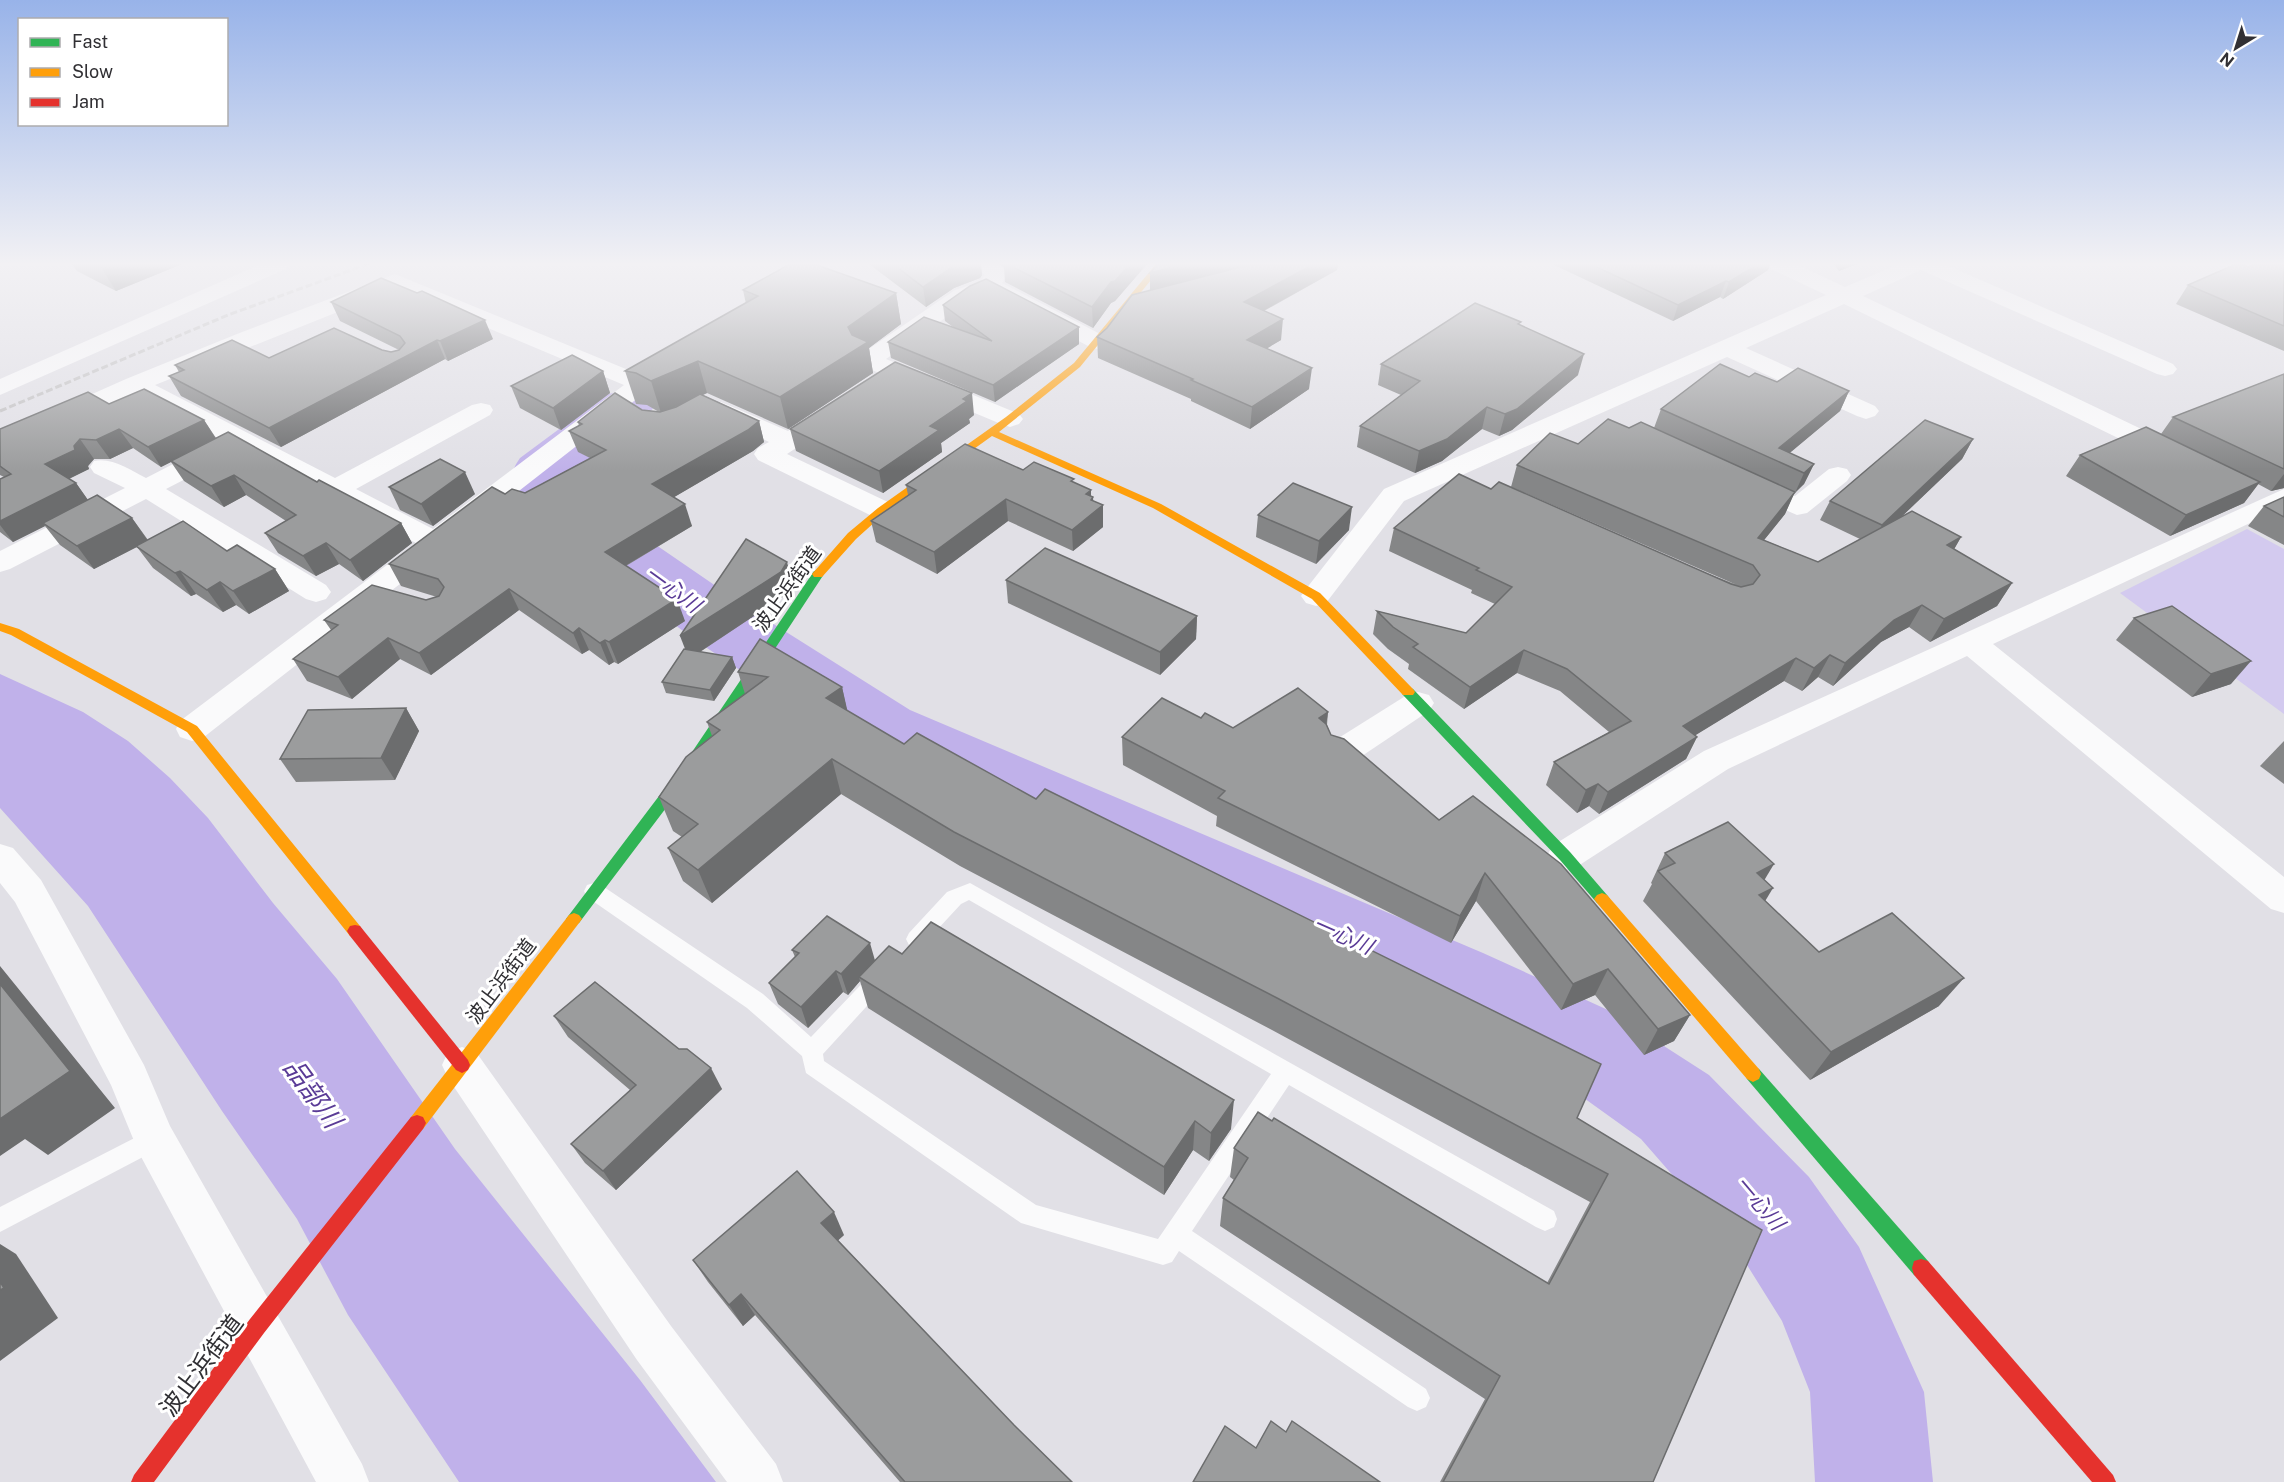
<svg xmlns="http://www.w3.org/2000/svg" width="2284" height="1482" font-family="'Public Sans','Noto Sans JP',sans-serif">
	<rect width="100%" height="100%" fill="#e1e0e6"/>
	<polygon fill="#d3caef" points="2247,529 2284,549 2284,714 2120,593"/>
	<polygon fill="#c0b1ea" points="0,674 83,712 128,741 170,778 208,818 273,903 337,979 455,1149 640,1380 716,1482 459,1482 348,1315 297,1219 222,1111 88,906 0,808"/>
	<g fill="none" stroke-linecap="round" stroke-linejoin="round">
		<path fill="#c0b1ea" fill-rule="evenodd" d="M625,390l20,5 9,12 -9,12 -72,58v11l172,118 165,104 573,243 125,57 101,65 100,102 50,70 65,145 9,90h-118l-5,-90 -28,-71 -45,-72 -96,-110 -99,-71 -123,-61 -563,-259 -161,-108 -175,-132c-13,-18 -13,-31 0,-50l85,-63z"/>
		<g fill="#fafafb" fill-rule="evenodd">
			<polygon points="594,883 601,885 763,994 811,1037 874,971 881,968 888,971 892,977 888,983 823,1054 824,1061 1036,1205 1158,1239 1271,1074 969,900 961,904 923,945 916,948 909,945 906,939 909,933 947,892 970,883 1554,1211 1557,1219 1554,1227 1545,1231 1536,1227 1289,1085 1192,1231 1426,1389 1430,1398 1426,1407 1417,1411 1408,1407 1179,1251 1172,1262 1163,1265 1021,1223 806,1073 802,1056 747,1008 587,897 584,891 587,885"/>
			<polygon points="154,1128 162,1131 166,1139 162,1147 0,1232 0,1207"/>
		</g>
		<g fill="#fafafb" fill-rule="evenodd">
			<polygon points="261,264 289,264 286,269 0,395 0,379"/>
			<polygon points="974,264 998,264 1008,274 1002,283 1106,337 1110,342 1106,347 1098,349 1090,347 988,293 971,300 886,359 1019,414 1023,419 1019,424 1010,427 1001,424 860,365 856,360 860,355 955,290 980,282 985,275"/>
			<polygon points="1768,264 1796,264 1845,287 1899,264 1944,264 2173,364 2177,369 2173,374 2165,376 2157,374 1921,270 1863,296 2179,447 2183,453 2179,459 2170,461 2161,459 1844,304 1746,348 1875,406 1879,411 1875,416 1866,419 1857,416 1727,357 1404,501 1326,603 1316,606 1306,603 1301,596 1306,589 1384,489 1826,295 1771,269"/>
			<path d="M395,274l243,100c13,-9 21,-19 37,-15l4,5 -4,5 -471,368 -12,4 -12,-4 -4,-8 4,-8 236,-178 -281,-149 -135,58v-17l126,-56 111,-45zM395,289l229,96 -191,144 -77,-40 134,-74 3,-5 -3,-5 -9,-2 -9,2 -137,73 -180,-93z"/>
			<path d="M721,402l67,29c15,-10 32,-27 52,-22l4,5 -4,5 -53,35 105,50 4,6 -4,6 -10,2 -10,-2 -114,-56 -4,-6 4,-6 11,-6 -57,-28 -3,-5 3,-5z"/>
			<path d="M217,444l9,2 4,6 -4,6 -60,31 160,96 5,7 -5,7 -10,3 -10,-3 -160,-100 -136,70 -10,3v-21l125,-63 -31,-15 -4,-6 4,-6c18,-4 36,9 52,17l62,-32z"/>
			<polygon points="1838,467 1847,469 1851,475 1847,481 1807,513 1797,515 1739,490 1735,484 1739,478 1748,476 1757,478 1795,496 1829,469"/>
			<polygon points="2284,489 2284,507 1993,644 2284,877 2284,913 2271,909 1967,656 1728,769 1578,866 1565,870 1552,866 1547,856 1552,846 1704,751"/>
			<polygon points="1418,692 1429,695 1434,703 1429,711 1353,762 1341,765 1329,762 1324,753 1329,744 1407,695"/>
			<polygon points="0,844 13,848 41,880 144,1065 170,1126 362,1464 369,1482 316,1482 139,1153 111,1085 15,902 0,883"/>
			<polygon points="462,1047 476,1052 671,1326 776,1464 783,1482 727,1482 637,1360 448,1078 442,1065 448,1052"/>
		</g>
		<g fill="#30b455" fill-rule="evenodd">
			<polygon points="818,570 824,574 700,763 579,923 574,925 569,923 566,919 569,915 690,755 814,571"/>
			<polygon points="1408,687 1413,689 1570,852 1607,895 1610,899 1607,903 1602,905 1597,903 1560,860 1403,695 1401,692"/>
			<polygon points="1753,1066 1759,1069 1928,1261 1930,1268 1928,1275 1921,1277 1914,1275 1747,1079 1745,1074 1747,1069"/>
		</g>
		<g fill="#ff9f0a" fill-rule="evenodd">
			<polygon points="1156,264 1164,264 1080,367 999,432 1161,504 1320,593 1413,689 1415,692 1413,695 1403,695 1312,599 1153,508 992,436 886,512 856,539 822,577 814,577 812,574 848,533 878,508 1006,417 1074,363"/>
			<polygon points="0,623 19,629 197,726 360,926 363,931 360,936 355,937 350,936 187,732 11,635 0,631"/>
			<polygon points="1602,893 1607,895 1759,1069 1761,1074 1759,1079 1753,1082 1747,1079 1597,903 1594,899 1597,895"/>
			<polygon points="574,913 579,915 582,919 579,923 423,1129 417,1131 411,1129 408,1123 411,1117 569,915"/>
		</g>
		<g fill="#e5322d" fill-rule="evenodd">
			<polygon points="355,925 360,926 468,1060 470,1065 468,1070 462,1073 456,1070 350,936 347,931 350,926"/>
			<polygon points="417,1115 423,1117 426,1123 423,1129 264,1333 154,1482 131,1482 134,1475 250,1319 411,1117"/>
			<polygon points="1921,1259 1928,1261 2113,1475 2116,1482 2092,1482 1914,1275 1912,1268 1914,1261"/>
		</g>
		<polyline stroke="#c2c1c2" stroke-width="3" stroke-dasharray="7 3" stroke-linecap="butt" points="0,411 228,315 368,264"/>
	</g>
	<g fill="#858687">
		<polygon points="72,264 182,264 116,291 77,271"/>
		<polygon points="869,264 983,264 981,265 982,275 980,278 954,288 926,307"/>
		<polygon points="998,264 1147,264 1115,301 1111,303 1093,328 1005,282 1004,267"/>
		<polygon points="1158,264 1338,264 1337,270 1264,311 1281,340 1267,348 1309,389 1250,429 1191,401 1191,399 1098,358 1097,337 1150,290"/>
		<polygon points="1552,264 1770,264 1768,270 1723,299 1720,297 1673,321"/>
		<polygon points="1834,264 1857,264 1839,271"/>
		<polygon points="2284,264 2284,351 2176,304 2188,285"/>
		<polygon points="743,290 896,293 901,324 869,348 873,373 788,429 707,393 703,395 759,421 764,442 753,451 674,497 692,526 626,566 685,621 618,664 614,662 609,665 589,650 582,654 519,610 431,675 400,659 352,699 307,681 293,659 331,630 324,620 426,600 437,597 401,586 389,564 505,494 525,493 590,458 578,452 569,431 579,426 578,422 659,412 647,405 636,404 625,371 746,304"/>
		<polygon points="331,302 493,339 448,361 445,359 281,447 181,396 169,376 179,372 175,365 382,350 391,352 399,350 340,321"/>
		<polygon points="943,305 1079,327 1079,344 995,402 891,358 888,342 953,327 945,321"/>
		<polygon points="1520,325 1578,375 1512,430 1499,436 1482,429 1442,461 1415,473 1357,447 1360,426 1401,395 1378,385 1381,364"/>
		<polygon points="603,371 610,393 561,430 520,408 511,386"/>
		<polygon points="2284,374 2284,488 2271,491 2258,484 2244,503 2170,536 2066,476 2080,455 2161,434 2173,417"/>
		<polygon points="1749,377 1777,382 1849,391 1840,411 1789,453 1814,464 1804,484 1794,493 1785,514 1764,540 1818,562 1860,539 1820,520 1830,501 1973,439 1962,459 1901,517 1961,537 1954,549 2012,583 1997,606 1930,642 1909,627 1881,642 1833,686 1818,677 1802,691 1784,681 1695,735 1697,737 1686,759 1599,814 1589,806 1577,813 1546,785 1554,762 1609,732 1560,691 1517,673 1464,709 1408,669 1409,664 1388,649 1373,634 1377,611 1466,633 1495,604 1471,593 1472,590 1389,551 1394,528 1491,489 1737,585 1511,487 1517,465 1578,444 1629,428 1654,428 1661,409"/>
		<polygon points="109,404 204,420 216,438 317,482 401,523 412,543 363,581 339,564 316,576 278,553 265,533 286,521 246,495 224,507 184,481 171,462 161,467 133,448 110,459 94,459 88,466 89,469 69,479 76,483 88,500 132,518 148,540 227,551 275,569 289,591 249,614 236,605 223,612 196,594 191,596 153,568 137,547 94,569 60,545 45,526 13,542 0,532 0,479 4,477 0,475 0,429"/>
		<polygon points="974,415 969,419 970,423 941,443 942,452 883,493 796,451 790,429"/>
		<polygon points="1023,470 1093,497 1093,501 1103,505 1103,527 1073,551 1008,521 937,574 876,542 871,521 908,495 906,485"/>
		<polygon points="389,487 475,494 433,526 400,510"/>
		<polygon points="2284,497 2284,545 2248,526 2264,506"/>
		<polygon points="1258,515 1349,530 1316,564 1256,537"/>
		<polygon points="1006,580 1197,616 1196,639 1160,675 1008,603"/>
		<polygon points="793,585 787,594 700,652 732,657 736,668 714,701 666,693 662,682 685,649"/>
		<polygon points="2134,618 2231,684 2192,697 2116,640"/>
		<polygon points="738,672 842,687 847,711 904,744 1577,1118 1762,1230 1653,1482 1440,1482 1485,1399 1220,1226 1223,1198 1234,1180 1230,1177 1234,1148 1547,1283 1590,1202 1272,1030 960,866 841,794 712,903 683,881 668,848 682,837 673,831 659,797 712,736 707,722 745,694"/>
		<polygon points="406,708 419,731 395,780 296,782 280,759"/>
		<polygon points="1328,712 1327,725 1331,735 1690,1015 1674,1041 1644,1055 1595,995 1561,1010 1476,901 1451,943 1216,826 1217,816 1123,765 1122,737 1201,718 1233,728"/>
		<polygon points="2284,741 2284,784 2260,766"/>
		<polygon points="1665,853 1764,880 1765,901 1819,952 1939,1006 1810,1080 1643,901 1652,884 1651,883"/>
		<polygon points="792,950 875,960 902,954 1231,1129 1209,1161 1193,1150 1164,1195 868,1008 860,981 848,995 843,992 808,1028 778,1004 769,983 795,957"/>
		<polygon points="554,1016 679,1049 722,1089 616,1190 585,1163 571,1144 630,1090 568,1037"/>
		<polygon points="844,1235 838,1240 1014,1425 1072,1482 900,1482 755,1315 743,1326 708,1282 693,1260"/>
	</g>
	<g fill="#6c6d6e">
		<polygon points="99,264 182,264 116,291"/>
		<polygon points="962,264 983,264 981,265 982,275 980,278 954,288 926,307 923,287 951,268"/>
		<polygon points="1130,264 1147,264 1115,301 1111,303 1093,328 1092,307 1111,282"/>
		<polygon points="1184,264 1257,264 1150,293 1150,273"/>
		<polygon points="1314,264 1338,264 1337,270 1243,322 1244,302"/>
		<polygon points="1758,264 1770,264 1768,270 1723,299 1729,282"/>
		<polygon points="1842,264 1857,264 1839,271"/>
		<polygon points="1726,281 1720,297 1673,321 1678,305"/>
		<polygon points="896,293 901,324 869,348 873,373 788,429 780,397 848,327"/>
		<polygon points="1283,319 1281,340 1246,361 1247,340"/>
		<polygon points="485,320 493,339 448,361 440,341"/>
		<polygon points="1079,327 1079,344 995,402 993,385"/>
		<polygon points="437,340 445,359 281,447 269,428"/>
		<polygon points="1584,354 1578,375 1512,430 1499,436 1505,414"/>
		<polygon points="698,361 707,393 661,413 651,381"/>
		<polygon points="1312,368 1309,389 1250,429 1252,407"/>
		<polygon points="603,371 610,393 561,430 553,408"/>
		<polygon points="1849,391 1840,411 1779,462 1779,448"/>
		<polygon points="972,393 974,415 969,419 970,423 941,443 942,452 883,493 879,471 930,426 963,399"/>
		<polygon points="1487,407 1482,429 1442,461 1415,473 1419,451"/>
		<polygon points="204,420 216,439 161,467 148,447"/>
		<polygon points="759,421 764,442 753,451 659,506 652,484"/>
		<polygon points="119,429 133,448 110,459 96,440"/>
		<polygon points="80,439 94,459 88,466 89,469 60,483 45,464 74,446"/>
		<polygon points="1973,439 1962,459 1872,545 1882,525"/>
		<polygon points="1814,464 1804,484 1795,493 1804,473"/>
		<polygon points="465,472 475,494 433,526 421,504"/>
		<polygon points="2284,474 2284,488 2271,491"/>
		<polygon points="234,475 246,495 224,507 211,486"/>
		<polygon points="2260,482 2244,503 2170,536 2186,515"/>
		<polygon points="76,483 90,503 43,523 45,526 13,542 0,525 0,521"/>
		<polygon points="1091,490 1091,499 1093,497 1094,513 1103,505 1103,527 1073,551 1072,530 1086,494"/>
		<polygon points="1795,492 1785,514 1748,560 1758,538"/>
		<polygon points="1006,499 1008,521 937,574 934,552"/>
		<polygon points="685,504 692,526 613,573 605,552"/>
		<polygon points="1352,507 1349,530 1316,564 1319,541"/>
		<polygon points="132,518 148,541 94,569 77,546"/>
		<polygon points="401,523 412,543 363,581 350,560"/>
		<polygon points="1961,537 1948,560 1947,545"/>
		<polygon points="326,543 339,564 316,576 303,556"/>
		<polygon points="787,562 793,585 787,594 689,659 680,636"/>
		<polygon points="275,569 289,591 249,614 233,591"/>
		<polygon points="180,571 196,594 191,596 175,573"/>
		<polygon points="220,582 236,605 223,612 207,590"/>
		<polygon points="2012,583 1997,606 1930,642 1944,619"/>
		<polygon points="509,589 519,610 431,675 419,653"/>
		<polygon points="677,599 685,621 618,664 609,642"/>
		<polygon points="1922,605 1909,627 1881,642 1833,686 1845,663 1894,620"/>
		<polygon points="1197,616 1196,639 1160,675 1160,652"/>
		<polygon points="579,628 589,650 582,654 573,633"/>
		<polygon points="388,638 400,659 352,699 338,677"/>
		<polygon points="605,640 614,662 609,665 600,643"/>
		<polygon points="1524,650 1517,673 1464,709 1470,687"/>
		<polygon points="1830,655 1818,677 1802,691 1814,668"/>
		<polygon points="732,657 736,668 714,701 710,690"/>
		<polygon points="1796,658 1784,681 1673,749 1683,726"/>
		<polygon points="2251,661 2231,684 2192,697 2211,674"/>
		<polygon points="842,687 850,722 826,698"/>
		<polygon points="406,708 419,731 395,780 381,758"/>
		<polygon points="1328,712 1324,740 1319,718"/>
		<polygon points="1697,737 1686,759 1599,814 1608,792"/>
		<polygon points="832,759 841,794 712,903 698,870"/>
		<polygon points="1598,784 1589,806 1577,813 1586,790"/>
		<polygon points="1774,864 1756,894 1757,873"/>
		<polygon points="1485,873 1476,901 1451,943 1460,916"/>
		<polygon points="1773,888 1755,918 1759,895"/>
		<polygon points="870,943 876,964 859,977 860,981 848,995 841,974"/>
		<polygon points="0,966 115,1108 48,1155 25,1139 0,1156"/>
		<polygon points="1608,969 1595,995 1561,1010 1573,984"/>
		<polygon points="836,971 843,992 808,1028 801,1007"/>
		<polygon points="1964,978 1939,1006 1810,1080 1831,1052"/>
		<polygon points="1690,1015 1674,1041 1644,1055 1658,1029"/>
		<polygon points="711,1068 722,1089 616,1190 603,1171"/>
		<polygon points="1234,1100 1231,1129 1209,1161 1211,1133"/>
		<polygon points="1195,1121 1193,1150 1164,1195 1164,1167"/>
		<polygon points="834,1212 844,1235 832,1246 821,1223"/>
		<polygon points="0,1244 16,1254 58,1318 0,1361"/>
		<polygon points="741,1294 755,1315 743,1326 729,1305"/>
	</g>
	<g fill="#9b9c9d" stroke="#6c6d6e" stroke-width="1.5">
		<polygon points="790,264 814,264 896,293 848,327 852,335 868,342 780,397 698,361 651,381 636,373 625,371 758,296 743,290"/>
		<polygon points="893,264 962,264 951,268 923,287"/>
		<polygon points="1007,264 1130,264 1115,281 1111,282 1092,307"/>
		<polygon points="1158,264 1184,264 1150,273"/>
		<polygon points="1252,264 1314,264 1244,302 1283,319 1247,340 1312,368 1252,407 1191,380 1193,379 1097,337 1107,328 1132,295"/>
		<polygon points="1590,264 1758,264 1729,282 1726,281 1678,305"/>
		<polygon points="2236,264 2241,264 2248,267 2255,264 2284,264 2284,326 2188,285"/>
		<polygon points="381,278 417,293 422,291 485,320 440,341 437,340 269,428 169,376 184,370 175,365 232,340 269,358 334,328 382,350 391,352 399,350 405,343 400,336 331,302"/>
		<polygon points="986,279 1079,327 993,385 888,342 924,317 992,341 943,305 970,286"/>
		<polygon points="1475,303 1521,322 1518,324 1584,354 1517,409 1505,414 1487,407 1447,439 1419,451 1360,426 1420,381 1381,364"/>
		<polygon points="572,355 603,371 553,408 511,386"/>
		<polygon points="895,362 972,393 963,399 967,401 930,426 939,430 879,471 790,429"/>
		<polygon points="1720,364 1749,377 1755,373 1777,382 1798,368 1849,391 1779,448 1814,464 1804,473 1661,409"/>
		<polygon points="2284,374 2284,469 2173,417"/>
		<polygon points="144,389 204,420 148,447 119,429 96,440 80,439 74,446 75,450 45,464 76,483 0,521 0,479 11,474 0,466 0,429 88,392 109,404"/>
		<polygon points="615,393 642,410 660,412 676,407 700,394 759,421 748,430 652,484 685,504 605,552 677,599 609,642 605,640 600,643 579,628 573,633 509,589 419,653 388,638 338,677 293,659 338,625 324,620 372,585 426,600 439,596 444,587 438,579 389,564 492,487 505,494 512,489 525,493 606,450 569,431 582,424 578,422"/>
		<polygon points="1608,419 1629,428 1641,422 1795,492 1758,538 1818,562 1912,511 1961,537 1947,545 2012,583 1944,619 1922,605 1894,620 1845,663 1830,655 1814,668 1796,658 1683,726 1697,737 1608,792 1598,784 1586,790 1554,762 1631,721 1567,669 1524,650 1470,687 1413,647 1418,644 1393,627 1377,611 1466,633 1512,587 1476,570 1479,568 1394,528 1459,474 1491,489 1499,482 1731,584 1741,587 1753,584 1760,575 1753,565 1517,465 1550,433 1578,444"/>
		<polygon points="1925,420 1973,439 1882,525 1830,501"/>
		<polygon points="2146,427 2260,482 2186,515 2080,455"/>
		<polygon points="228,432 317,482 319,480 401,523 350,560 326,543 303,556 265,533 296,515 234,475 211,486 171,461"/>
		<polygon points="965,444 1023,470 1034,462 1074,479 1071,481 1091,490 1086,494 1093,497 1091,500 1103,505 1072,530 1006,499 934,552 871,521 916,490 906,485"/>
		<polygon points="440,459 465,472 421,504 389,487"/>
		<polygon points="1293,483 1352,507 1319,541 1258,515"/>
		<polygon points="97,495 132,518 77,546 43,523"/>
		<polygon points="2284,497 2284,517 2264,506"/>
		<polygon points="183,521 227,551 237,545 275,569 233,591 220,582 207,590 180,571 175,573 136,546"/>
		<polygon points="746,539 787,562 781,572 680,636"/>
		<polygon points="1045,548 1197,616 1160,652 1006,580"/>
		<polygon points="2172,606 2251,661 2211,674 2134,618"/>
		<polygon points="760,639 842,687 826,698 904,744 917,733 1036,799 1045,789 1601,1064 1577,1118 1762,1230 1653,1482 1443,1482 1500,1376 1223,1198 1248,1158 1234,1148 1258,1112 1272,1121 1274,1118 1549,1284 1608,1174 1277,998 954,832 832,759 698,870 668,848 698,824 659,797 686,757 720,730 707,722 768,677 738,672"/>
		<polygon points="684,649 732,657 710,690 662,682"/>
		<polygon points="1298,688 1328,712 1319,718 1326,724 1331,735 1344,739 1439,820 1473,796 1561,864 1690,1015 1658,1029 1608,969 1573,984 1485,873 1460,916 1218,798 1225,791 1122,737 1162,698 1201,718 1205,713 1233,728"/>
		<polygon points="406,708 381,758 280,759 308,710"/>
		<polygon points="1728,822 1774,864 1757,873 1773,888 1759,895 1819,952 1892,913 1964,978 1831,1052 1658,871 1675,863 1665,853"/>
		<polygon points="827,916 870,943 841,974 836,971 801,1007 769,983 799,953 792,950"/>
		<polygon points="931,922 1234,1100 1211,1133 1195,1121 1164,1167 859,977 889,946 902,954"/>
		<polygon points="595,982 679,1049 687,1049 711,1068 603,1171 571,1144 636,1085 554,1016"/>
		<polygon points="0,984 70,1071 0,1119"/>
		<polygon points="797,1171 834,1212 821,1223 1014,1425 1072,1482 905,1482 741,1294 729,1305 693,1260"/>
		<polygon points="0,1282 4,1288 0,1290"/>
		<polygon points="1271,1421 1286,1432 1292,1421 1380,1482 1193,1482 1225,1426 1256,1448"/>
	</g>
	<linearGradient id="sky" x2="0" y2="1"><stop stop-color="#98b3e9"/><stop offset="0.56" stop-color="#f2f1f4"/><stop offset="1" stop-color="#f2f1f4" stop-opacity="0"/></linearGradient>
	<rect width="2284" height="471" fill="url(#sky)"/>
	<g text-anchor="middle" dominant-baseline="central" stroke-width="6" stroke-linejoin="round" paint-order="stroke">
		<g font-size="20" fill="#313034" stroke="#fff">
			<text transform="translate(787 589) rotate(-54)">波止浜街道</text>
			<text transform="translate(501 981) rotate(-53)">波止浜街道</text>
		</g>
		<g font-size="21" font-style="italic" fill="#5a3b96" stroke="#fff">
			<text transform="translate(673 589) rotate(36)">一心川</text>
			<text transform="translate(1343 935) rotate(24)">一心川</text>
			<text transform="translate(1760 1203) rotate(50)">一心川</text>
		</g>
		<g font-size="24" fill="#313034" stroke="#fff">
			<text transform="translate(201 1365) rotate(-53)">波止浜街道</text>
		</g>
		<g font-size="26" font-style="italic" fill="#5a3b96" stroke="#fff">
			<text transform="translate(313 1093) rotate(54)">品部川</text>
		</g>
	</g>
	<rect x="18" y="18" width="210" height="108" fill="#ffffff" stroke="#adacae" stroke-width="1.5"/>
	<rect x="30" y="38" width="30" height="9" fill="#30b455" stroke="#adacae" stroke-width="1.5"/>
	<text x="72" y="48" font-size="18" fill="#313034">Fast</text>
	<rect x="30" y="68" width="30" height="9" fill="#ff9f0a" stroke="#adacae" stroke-width="1.5"/>
	<text x="72" y="78" font-size="18" fill="#313034">Slow</text>
	<rect x="30" y="98" width="30" height="9" fill="#e5322d" stroke="#adacae" stroke-width="1.5"/>
	<text x="72" y="108" font-size="18" fill="#313034">Jam</text>
	<g transform="translate(2236 48) rotate(218)" stroke="#ffffff" stroke-width="4.5" paint-order="stroke">
	<path d="M0-4.5L10 22L0 15L-10 22Z" fill="#313034"/>
	<text y="-9" font-size="16" font-weight="bold" text-anchor="middle" fill="#313034">N</text>
	</g>
</svg>
